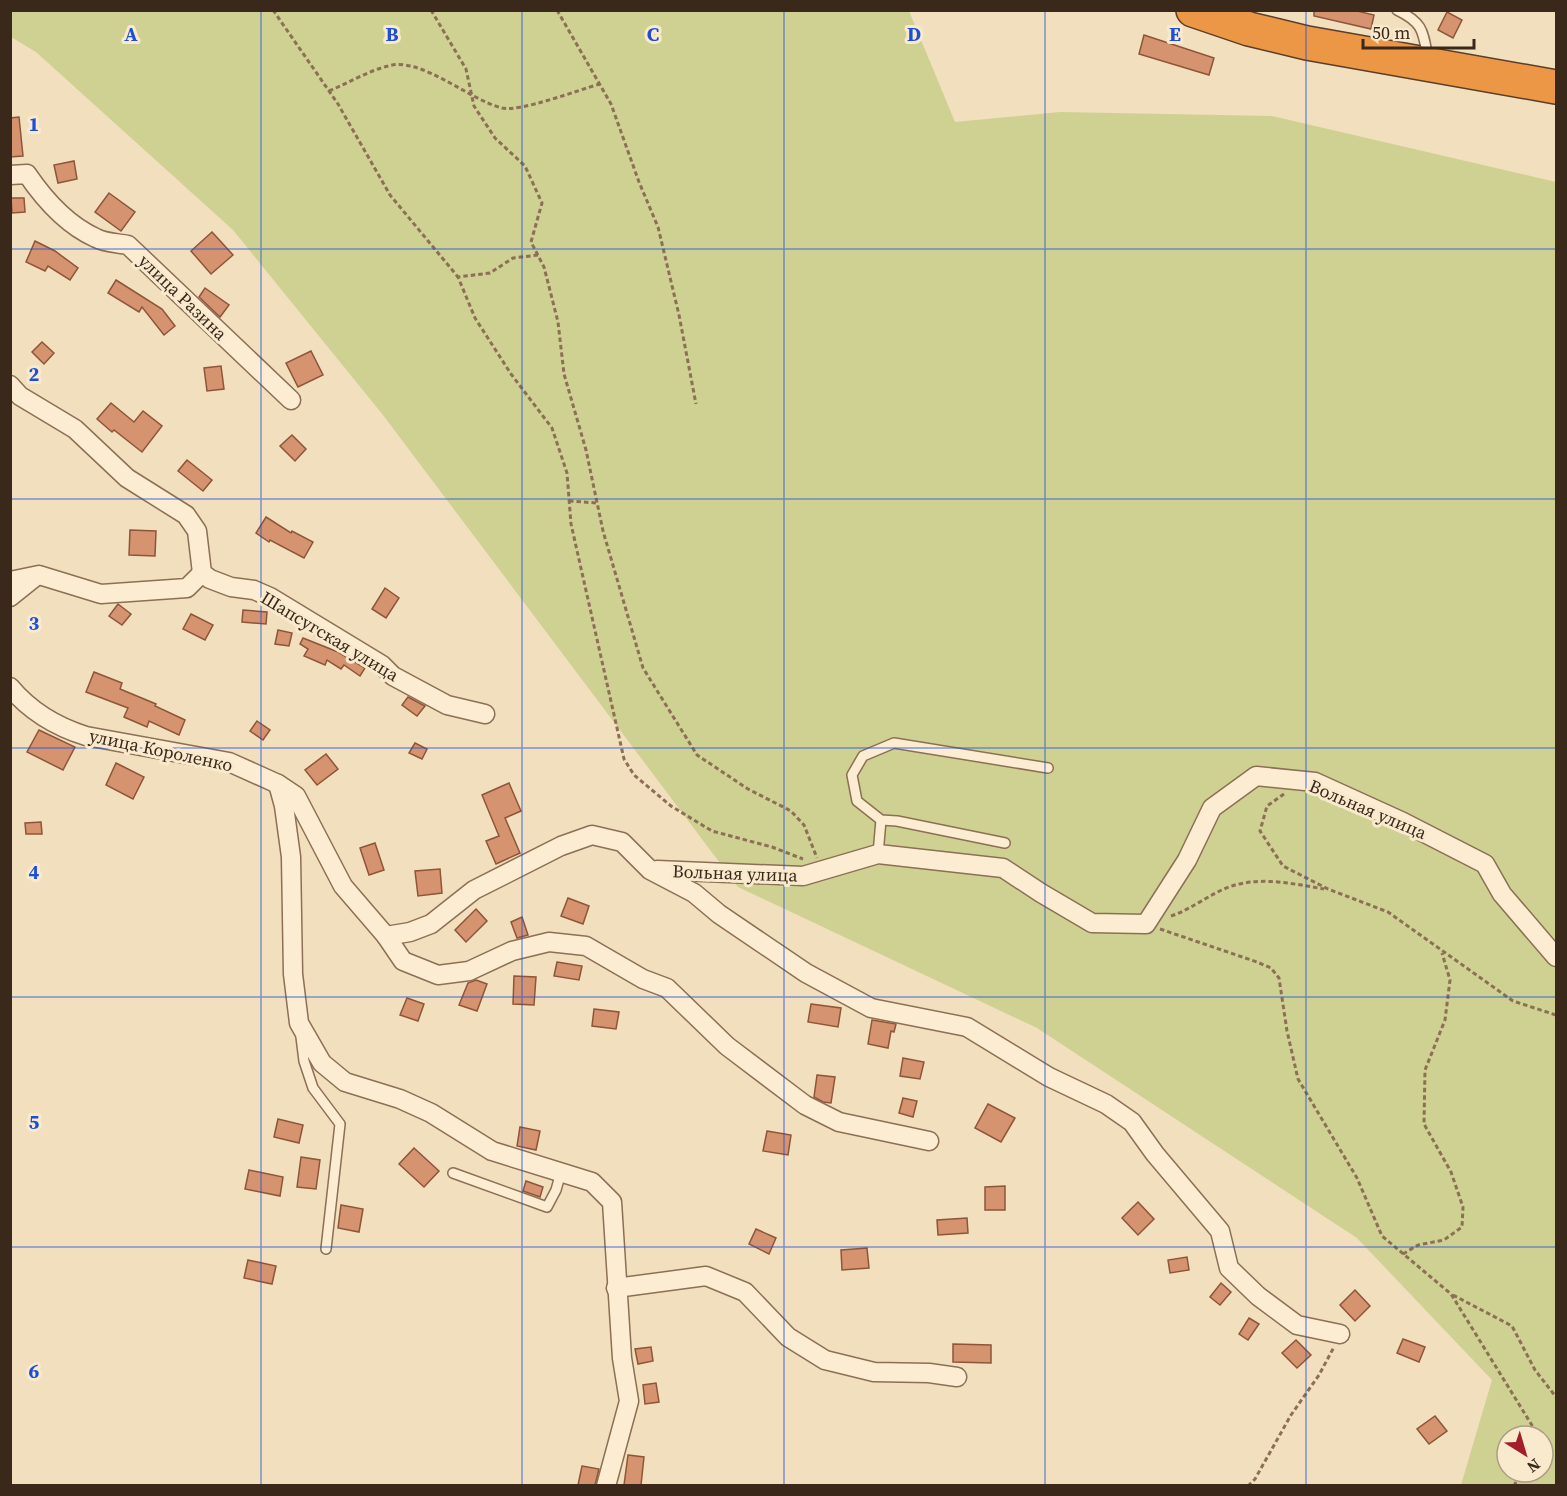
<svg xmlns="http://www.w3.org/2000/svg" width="1567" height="1496" font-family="'Source Serif 4',serif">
	<rect width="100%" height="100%" fill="#f2dfbe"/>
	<path fill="#ced191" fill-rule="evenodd" d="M10,11h899l46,111 105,-10 212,4 284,66v1303h-95l31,-105 -135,-142 -320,-210 -299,-141 -355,-472 -150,-185 -197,-178 -25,-15zM1507,1436h36v36h-36z"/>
	<g fill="#d59370" stroke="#8e5538" stroke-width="1.5">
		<polygon points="1314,10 1353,10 1374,15 1371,29 1314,16"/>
		<polygon points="1447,12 1462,20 1453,38 1438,30"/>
		<polygon points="1144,35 1214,58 1209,75 1139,54"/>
		<polygon points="19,117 23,156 10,157 10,118"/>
		<polygon points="74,161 77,179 58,183 54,165"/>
		<polygon points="109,193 135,212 121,231 95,212"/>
		<polygon points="11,198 24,198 25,212 12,213"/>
		<polygon points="212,232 233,255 211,274 191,251"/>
		<polygon points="35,241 55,251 78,268 70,280 48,266 45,271 26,262"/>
		<polygon points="116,280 162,309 175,326 164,335 142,307 139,312 108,293"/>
		<polygon points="205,288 229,305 220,317 199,297"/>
		<polygon points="42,342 54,353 44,364 32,352"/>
		<polygon points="311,351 323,375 298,387 286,363"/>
		<polygon points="221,366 224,389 207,391 204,368"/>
		<polygon points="111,403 134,422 143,411 162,426 142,452 114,430 112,432 97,419"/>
		<polygon points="292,435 306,449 295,461 280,446"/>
		<polygon points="187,460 212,480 203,491 178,471"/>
		<polygon points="266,517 291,533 292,531 313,542 304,558 270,540 269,542 256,533"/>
		<polygon points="130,530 156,531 155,556 129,555"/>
		<polygon points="385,588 399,598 386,618 372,609"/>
		<polygon points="118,604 131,614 122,625 109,616"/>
		<polygon points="243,610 267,612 266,624 242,622"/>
		<polygon points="191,614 213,625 205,640 183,629"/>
		<polygon points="278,630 292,633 289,646 275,644"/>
		<polygon points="303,638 338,652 365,668 360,676 344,665 341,669 327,660 325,665 304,656 308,649 300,644"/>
		<polygon points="94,672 122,683 120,689 156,704 155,706 185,720 179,735 149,721 147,727 124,717 128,708 86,692"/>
		<polygon points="408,697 425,706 417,716 402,705"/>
		<polygon points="257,721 270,730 263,740 250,731"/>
		<polygon points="39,730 75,747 63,770 27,752"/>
		<polygon points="415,743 427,749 422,759 409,753"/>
		<polygon points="326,754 338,769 317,785 305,770"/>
		<polygon points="116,763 144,777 133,799 106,785"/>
		<polygon points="509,783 521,811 505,818 520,853 496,864 486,841 499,836 482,795"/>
		<polygon points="41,822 42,834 26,834 25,823"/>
		<polygon points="375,843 384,870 369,875 360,848"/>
		<polygon points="440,869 442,893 418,896 415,871"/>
		<polygon points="568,898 589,906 583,924 561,916"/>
		<polygon points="476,909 487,921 466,942 455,930"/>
		<polygon points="522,917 528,935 517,938 511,922"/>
		<polygon points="557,962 582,966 579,980 554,976"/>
		<polygon points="514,976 536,977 534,1005 513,1004"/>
		<polygon points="476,980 487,984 477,1011 459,1005 468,983"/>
		<polygon points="407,998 424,1004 418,1021 400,1015"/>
		<polygon points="811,1004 841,1008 838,1027 808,1022"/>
		<polygon points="594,1009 619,1012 616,1029 592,1026"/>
		<polygon points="872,1020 896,1024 894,1032 891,1031 888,1048 868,1044"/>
		<polygon points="903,1058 924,1062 920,1079 900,1076"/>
		<polygon points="817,1075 835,1077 831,1103 823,1102 814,1097"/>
		<polygon points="903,1098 917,1101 913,1117 899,1113"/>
		<polygon points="988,1104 1015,1118 1001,1142 975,1128"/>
		<polygon points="278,1119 303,1125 299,1143 274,1137"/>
		<polygon points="520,1127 540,1131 536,1150 517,1146"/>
		<polygon points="767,1131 791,1135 788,1155 763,1151"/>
		<polygon points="414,1148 439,1171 424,1187 399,1164"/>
		<polygon points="301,1157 320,1160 316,1189 297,1187"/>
		<polygon points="249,1170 283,1177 280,1196 245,1189"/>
		<polygon points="526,1181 543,1187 540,1197 523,1191"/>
		<polygon points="1005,1186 1005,1210 985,1210 985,1187"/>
		<polygon points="1138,1202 1154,1219 1138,1235 1122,1218"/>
		<polygon points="341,1205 363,1209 359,1232 338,1228"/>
		<polygon points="967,1218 968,1233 938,1235 937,1220"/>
		<polygon points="756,1229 776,1238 769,1254 749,1244"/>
		<polygon points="867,1248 869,1268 842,1270 841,1250"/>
		<polygon points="1187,1257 1189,1270 1170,1273 1168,1260"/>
		<polygon points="248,1260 276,1266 272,1284 244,1278"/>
		<polygon points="1221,1283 1231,1292 1220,1305 1210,1297"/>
		<polygon points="1355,1290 1370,1306 1355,1321 1340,1305"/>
		<polygon points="1249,1318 1259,1324 1248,1340 1239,1334"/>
		<polygon points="1403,1339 1425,1347 1419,1362 1397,1353"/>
		<polygon points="1296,1340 1311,1355 1297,1368 1282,1353"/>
		<polygon points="953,1344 991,1345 991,1363 953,1362"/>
		<polygon points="651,1347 653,1361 638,1364 635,1349"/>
		<polygon points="656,1383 659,1402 645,1404 643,1385"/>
		<polygon points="1435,1416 1447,1431 1429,1444 1417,1429"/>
		<polygon points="628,1455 644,1457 641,1485 624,1485"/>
		<polygon points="582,1466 599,1469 595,1485 578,1485"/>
	</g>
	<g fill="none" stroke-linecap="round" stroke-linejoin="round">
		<g stroke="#8c6f55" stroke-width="12">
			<g id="lane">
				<path d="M1397,10c27,13 26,22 31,49"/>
				<polyline points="1005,843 897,821 881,820 857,801 852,775 863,756 894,743 1048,768"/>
				<polyline points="878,854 881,820"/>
				<polyline points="301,1037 304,1061 313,1088 340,1124 326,1249"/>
				<polyline points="453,1173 547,1207 556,1190 561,1172"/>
			</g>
		</g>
		<g stroke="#8c6f55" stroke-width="21">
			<g id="street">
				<path d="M10,175l17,-1c17,25 40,51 69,64 9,5 22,5 32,7l163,155"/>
				<polyline points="10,385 20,396 75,429 127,478 186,515 197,531 202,573 210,579 231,587 254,590 270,597 382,665 393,676 447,705 485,714"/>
				<polyline points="10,581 39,575 101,594 187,588 202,573"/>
				<polyline points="10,597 35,577"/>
				<path d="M10,687c20,24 47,40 76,49l143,26 49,22 18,12 47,90 43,50 17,25 35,14 31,-4 43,-20 37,-9 37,4 57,33 24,9 60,58 78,59 34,17 90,19"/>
				<polyline points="278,784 284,806 291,857 293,974 299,1023 322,1063 345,1082 400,1099 431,1113 492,1151 592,1182 612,1202 622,1358 629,1401 606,1486"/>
				<polyline points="657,870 803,876 878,854 1003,868 1041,893 1092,923 1146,924 1187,860 1212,808 1256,776 1315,782 1403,822 1485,864 1502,894 1556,957"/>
				<polyline points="386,936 410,932 431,924 474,890 561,846 592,835 622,842 650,870 694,893 719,914 806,973 871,1008 967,1027 1049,1077 1106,1104 1132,1122 1155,1154 1220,1231 1229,1268 1258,1296 1297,1325 1340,1334"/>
				<polyline points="616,1288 706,1276 745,1292 788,1337 825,1360 874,1372 929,1373 957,1377"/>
			</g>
		</g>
		<g stroke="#5a3d2a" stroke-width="36">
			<polyline id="highway" points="1193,10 1249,29 1307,43 1556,87"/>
		</g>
		<g stroke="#8c6f55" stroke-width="3" stroke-dasharray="4.5 3" stroke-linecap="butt">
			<polyline points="273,10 338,104 390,195 458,277"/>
			<polyline points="431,10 466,69 474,106 495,138 525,166 542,203 531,242 544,267 558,322 564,374 586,450 603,531 643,668 697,755 748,789 791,811 804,825 817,858"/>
			<polyline points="557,10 611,104 639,182 658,227 679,315 696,404"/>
			<path d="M329,91c19,-8 39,-20 59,-25 33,-10 81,34 114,42 19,4 76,-18 98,-24"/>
			<polyline points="538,255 513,258 490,273 458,277 475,318 511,374 552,428 567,473 571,524 624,759 634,775 671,806 712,831 772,847 803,859"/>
			<polyline points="569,501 597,503"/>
			<polyline points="1284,794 1267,806 1260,831 1283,866 1328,889 1388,912 1513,1001 1556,1015"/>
			<path d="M1171,916c22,-7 42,-25 64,-31 30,-8 59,-1 89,4"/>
			<polyline points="1160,929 1257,962 1271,968 1279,978 1287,1031 1298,1079 1357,1178 1382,1236 1451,1294 1533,1427 1536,1436"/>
			<polyline points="1403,1254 1418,1245 1444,1240 1462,1227 1463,1207 1451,1172 1424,1124 1425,1070 1445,1020 1450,980 1442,953"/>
			<polyline points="1453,1295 1512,1326 1535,1370 1556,1397"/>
			<polyline points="1248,1486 1255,1479 1291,1415 1319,1375 1334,1347"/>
			<polyline points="1514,1486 1521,1472"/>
		</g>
		<use href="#lane" stroke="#fcedd2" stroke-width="9"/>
		<use href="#street" stroke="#fcedd2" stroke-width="18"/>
		<use href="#highway" stroke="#eb9745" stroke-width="33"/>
	</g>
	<path fill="none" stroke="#1d4ed8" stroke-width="1.5" stroke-opacity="0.55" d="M261,10v1476M522,10v1476M784,10v1476M1045,10v1476M1306,10v1476M10,249h1546M10,499h1546M10,748h1546M10,997h1546M10,1247h1546"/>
	<g text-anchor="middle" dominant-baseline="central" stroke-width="6" stroke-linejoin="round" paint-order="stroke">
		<g font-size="18" fill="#3a281b" stroke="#f9eace">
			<text transform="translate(183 297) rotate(44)">улица Разина</text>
			<text transform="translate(330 636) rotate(31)">Шапсугская улица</text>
			<text transform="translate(161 750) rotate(12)">улица Короленко</text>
			<text transform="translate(1368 809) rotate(23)">Вольная улица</text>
			<text transform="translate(735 873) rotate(2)">Вольная улица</text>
		</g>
	</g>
	<g font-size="20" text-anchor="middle" font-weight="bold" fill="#1d4ed8" stroke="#f9eace" stroke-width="6" stroke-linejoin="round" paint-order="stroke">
		<text x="131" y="41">A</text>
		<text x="392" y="41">B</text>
		<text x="653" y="41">C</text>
		<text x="914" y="41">D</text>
		<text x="1175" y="41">E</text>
		<text x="34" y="131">1</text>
		<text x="34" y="381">2</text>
		<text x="34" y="630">3</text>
		<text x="34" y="879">4</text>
		<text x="34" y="1129">5</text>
		<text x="34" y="1378">6</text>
	</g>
	<rect width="1567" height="1496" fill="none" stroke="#3a281b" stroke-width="24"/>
	<g transform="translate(1525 1454) rotate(143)"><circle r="28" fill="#f9eace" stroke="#ad9c86" stroke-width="1.5"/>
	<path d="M0-4.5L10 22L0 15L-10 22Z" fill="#a21e28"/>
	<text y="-9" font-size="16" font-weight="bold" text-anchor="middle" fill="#3a281b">N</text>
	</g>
	<path d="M1363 39v9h111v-9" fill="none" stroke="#3a281b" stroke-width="3"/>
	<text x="1372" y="39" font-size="18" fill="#3a281b" stroke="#f9eace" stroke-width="4.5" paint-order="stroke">50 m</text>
</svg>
